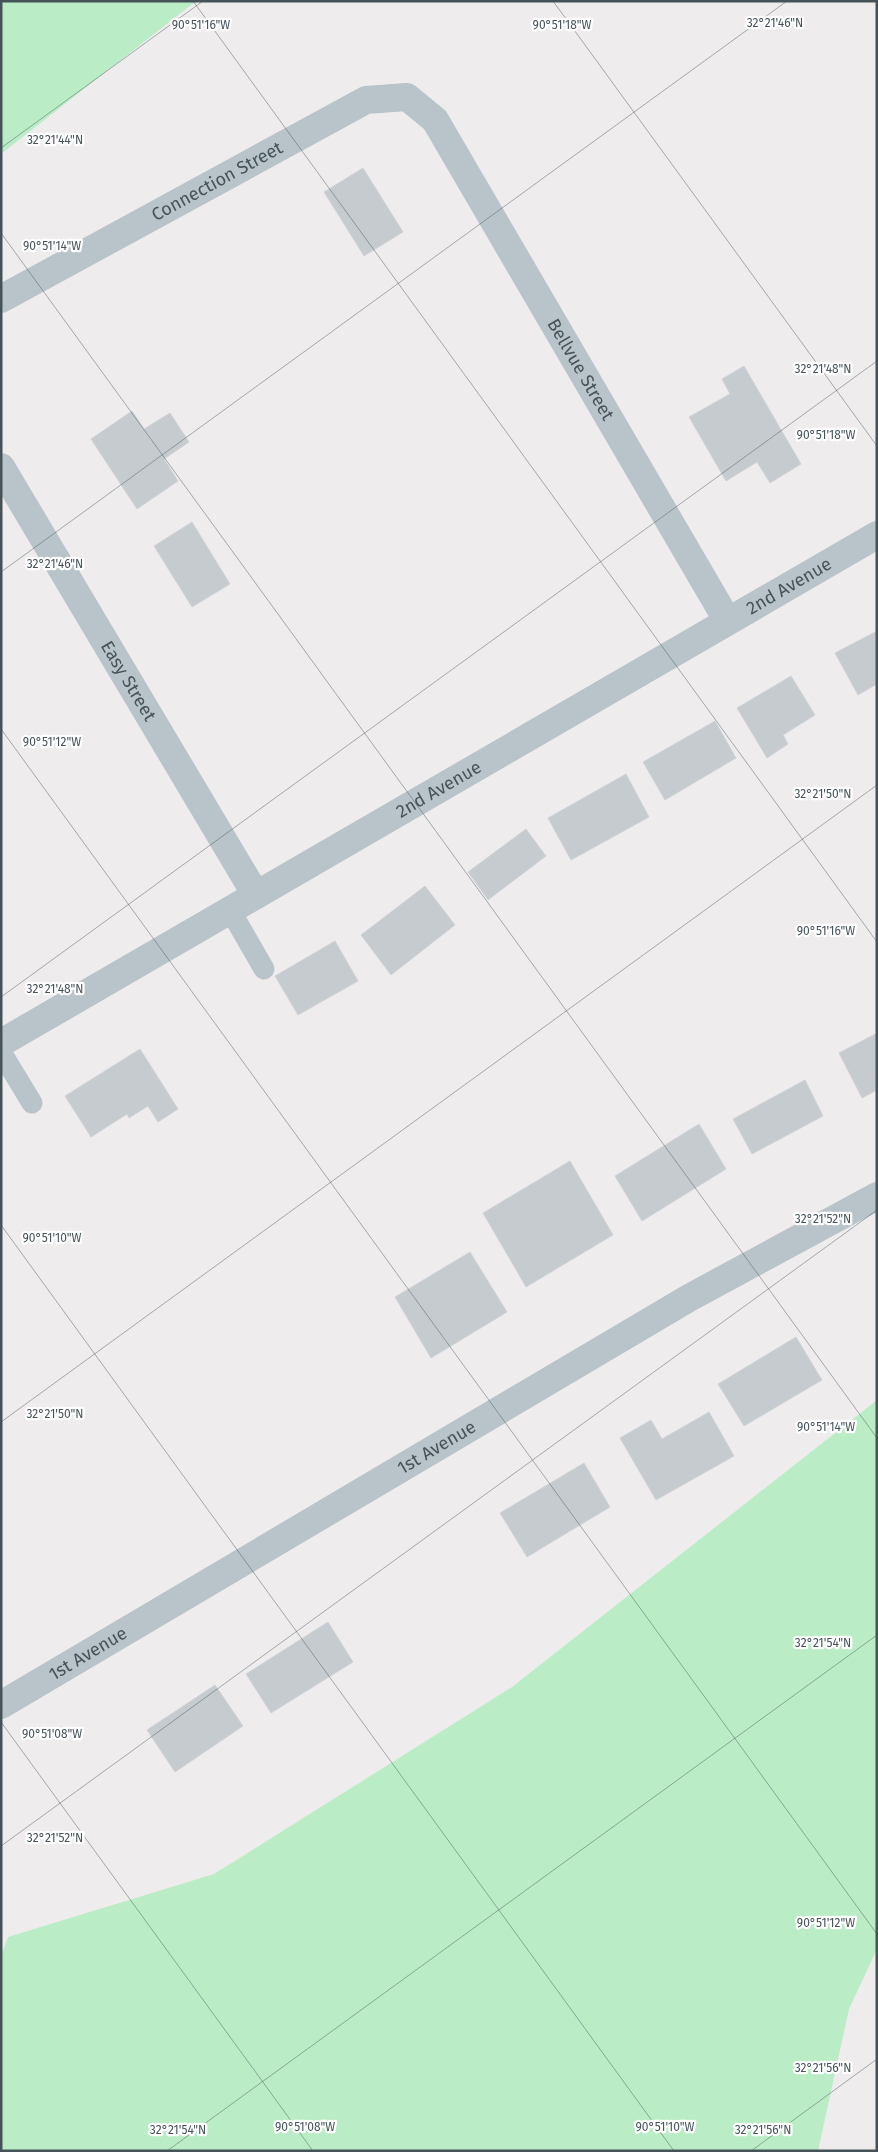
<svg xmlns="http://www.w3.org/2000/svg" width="878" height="2152" font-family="'Fira Sans',sans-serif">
	<rect width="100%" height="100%" fill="#efeced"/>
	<g fill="#baedc5">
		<polygon points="1,1 199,1 191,5 1,154"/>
		<polygon points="877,1400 877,1949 849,2009 818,2151 1,2151 1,1956 8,1937 214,1874 512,1687"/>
	</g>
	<g fill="#c6cbcf" stroke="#d0d4d8">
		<polygon points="363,168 403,232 364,256 324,192"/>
		<polygon points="744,366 801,464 770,483 757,462 726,481 689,417 730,394 722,379"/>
		<polygon points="132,411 144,429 170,413 189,442 164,459 178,481 137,509 91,439"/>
		<polygon points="192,522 230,584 192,607 154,546"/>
		<polygon points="877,631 877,684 858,695 835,653"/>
		<polygon points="791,676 815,715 783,735 788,744 767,758 737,708"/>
		<polygon points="715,721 736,758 665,800 643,762"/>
		<polygon points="626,774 649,817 571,860 548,818"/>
		<polygon points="526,829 546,856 488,900 468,872"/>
		<polygon points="425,886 455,925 391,975 361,935"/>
		<polygon points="335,941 358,981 298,1015 275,976"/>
		<polygon points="877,1033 877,1090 862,1098 839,1053"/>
		<polygon points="140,1049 178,1109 158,1122 148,1106 129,1118 127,1114 91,1137 65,1096"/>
		<polygon points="805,1080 823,1116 752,1154 733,1119"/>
		<polygon points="699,1124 726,1169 642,1221 615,1176"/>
		<polygon points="570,1161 613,1235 526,1287 483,1213"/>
		<polygon points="470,1252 507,1312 431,1358 395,1297"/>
		<polygon points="796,1337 822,1380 744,1426 718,1384"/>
		<polygon points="709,1412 734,1456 656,1500 620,1438 651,1420 662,1439"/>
		<polygon points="584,1463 610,1507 527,1557 500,1513"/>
		<polygon points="328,1622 353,1662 271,1713 246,1674"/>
		<polygon points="215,1685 243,1726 175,1772 147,1730"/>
	</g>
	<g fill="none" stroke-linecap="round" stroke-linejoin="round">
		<g stroke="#b8c4c9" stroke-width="21">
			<polyline points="230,910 264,969"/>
			<polyline points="1,1052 32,1103"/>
		</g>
		<g stroke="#b8c4c9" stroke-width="28">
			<path id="s1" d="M1,299l365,-199 41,-3 28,23 292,500"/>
			<path id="s2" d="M1,467l255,428"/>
			<path id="s3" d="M1,1043l876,-508"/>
			<path id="s4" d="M1,1705l688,-407 188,-102"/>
		</g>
	</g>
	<path fill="none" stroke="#455359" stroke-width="1" stroke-opacity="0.45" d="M193,1l684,941M553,1l324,445M1,148l202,-147M1,233l876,1205M1,572l786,-571M1,729l876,1205M1,997l876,-636M1,1225l673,926M1,1422l876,-637M1,1722l312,429M1,1846l876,-636M167,2151l710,-516M751,2151l126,-92"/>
	<g text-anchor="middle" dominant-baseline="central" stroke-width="4.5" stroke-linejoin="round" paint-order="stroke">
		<g font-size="18" fill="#455359" stroke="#fff">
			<text stroke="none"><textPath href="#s1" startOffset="246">Connection Street</textPath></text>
			<text stroke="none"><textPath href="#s1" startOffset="782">Bellvue Street</textPath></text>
			<text stroke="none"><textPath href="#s3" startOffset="911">2nd Avenue</textPath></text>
			<text stroke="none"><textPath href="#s2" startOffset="249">Easy Street</textPath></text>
			<text stroke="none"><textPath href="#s3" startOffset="506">2nd Avenue</textPath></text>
			<text stroke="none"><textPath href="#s4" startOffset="506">1st Avenue</textPath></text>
			<text stroke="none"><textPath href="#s4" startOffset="101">1st Avenue</textPath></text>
		</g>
	</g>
	<g font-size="12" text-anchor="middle" fill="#455359" stroke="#fff" stroke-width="4.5" stroke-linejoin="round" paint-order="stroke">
		<text x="775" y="27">32°21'46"N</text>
		<text x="201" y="29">90°51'16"W</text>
		<text x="562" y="29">90°51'18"W</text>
		<text x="55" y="144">32°21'44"N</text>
		<text x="52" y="250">90°51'14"W</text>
		<text x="823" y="373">32°21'48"N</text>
		<text x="826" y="439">90°51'18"W</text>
		<text x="55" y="568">32°21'46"N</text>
		<text x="52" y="746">90°51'12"W</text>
		<text x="823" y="798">32°21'50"N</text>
		<text x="826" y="935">90°51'16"W</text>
		<text x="55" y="993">32°21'48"N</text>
		<text x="823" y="1223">32°21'52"N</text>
		<text x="52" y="1242">90°51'10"W</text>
		<text x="55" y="1418">32°21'50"N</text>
		<text x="826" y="1431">90°51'14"W</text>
		<text x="823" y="1647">32°21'54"N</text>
		<text x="52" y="1738">90°51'08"W</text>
		<text x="55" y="1842">32°21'52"N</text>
		<text x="826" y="1927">90°51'12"W</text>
		<text x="823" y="2072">32°21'56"N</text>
		<text x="305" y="2131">90°51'08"W</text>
		<text x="665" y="2131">90°51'10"W</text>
		<text x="178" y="2134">32°21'54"N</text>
		<text x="763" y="2134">32°21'56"N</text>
	</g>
	<rect width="878" height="2152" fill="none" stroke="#455359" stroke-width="5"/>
</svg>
